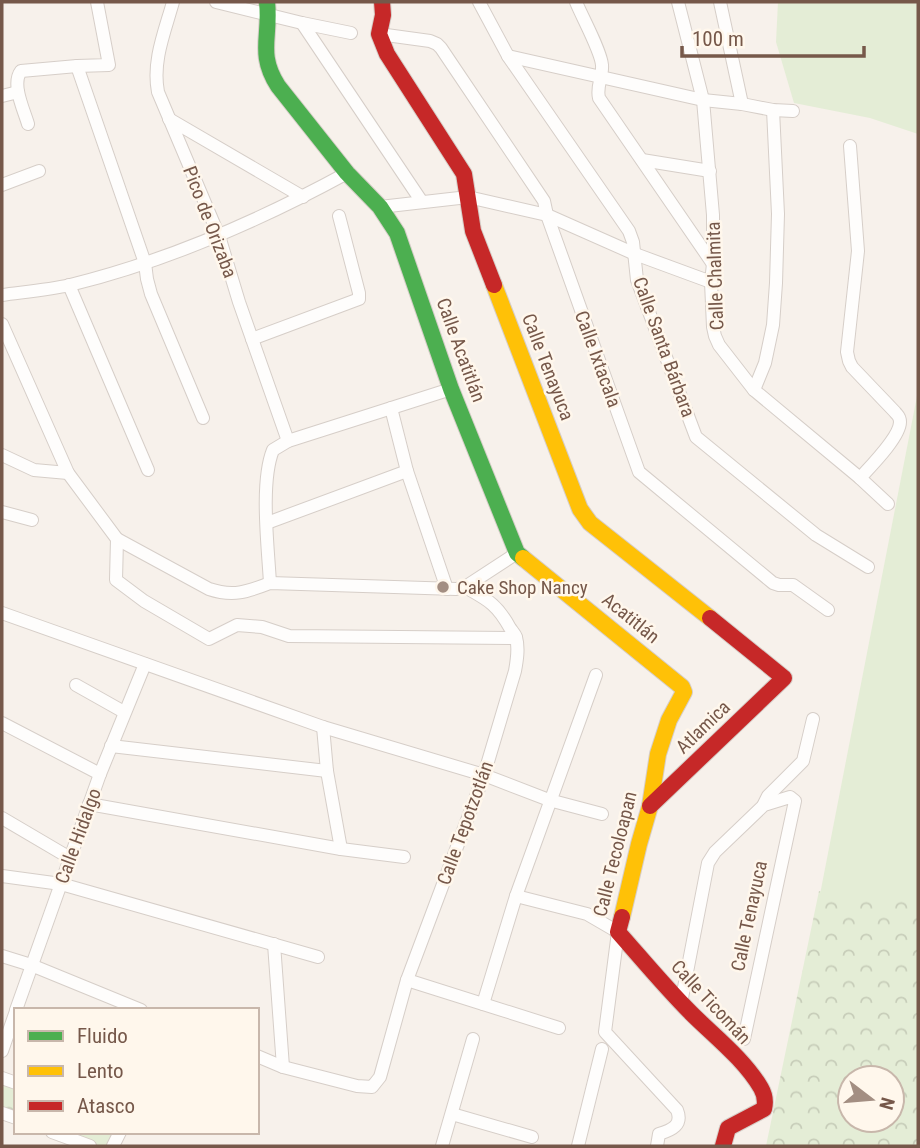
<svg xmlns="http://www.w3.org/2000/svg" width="920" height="1148" font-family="'Roboto Condensed',sans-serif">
	<defs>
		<pattern id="park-crowns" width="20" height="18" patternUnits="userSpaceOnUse" patternTransform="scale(1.75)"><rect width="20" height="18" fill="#e4edd6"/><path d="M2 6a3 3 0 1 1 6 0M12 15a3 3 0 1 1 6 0" fill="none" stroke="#c7cdb9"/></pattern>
	</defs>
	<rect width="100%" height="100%" fill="#f7f1eb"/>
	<g fill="#e4edd6" fill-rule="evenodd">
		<polygon points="778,2 918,2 918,134 870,118 794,103 776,42"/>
		<path d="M918,391v755h-147zM850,1078h42v42h-42z"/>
	</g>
	<g fill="url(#park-crowns)" fill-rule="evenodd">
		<path d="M819,891l99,11v244h-152zM850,1078h42v42h-42z"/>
		<polygon points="2,1078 16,1083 16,1118 2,1113"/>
		<polygon points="53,1132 120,1132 113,1146 90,1146"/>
	</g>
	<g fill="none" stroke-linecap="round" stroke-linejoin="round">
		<g stroke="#d6cec8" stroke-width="14">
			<g id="street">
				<path d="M173,2c-8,29 -21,59 -15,90l61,144 20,66 49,139"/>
				<polyline points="216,2 302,23 351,33"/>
				<polyline points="479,2 508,56 629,231 633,242 637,280 696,437 816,535 868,567"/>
				<path d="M576,2c6,15 25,49 26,63 1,12 -6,21 -3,33l114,166"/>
				<polyline points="678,2 703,100 713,215 713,264 711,282 713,327 715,336 719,345 754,390 860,478 888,504"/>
				<polyline points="720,2 742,104"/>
				<polyline points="302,23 422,202"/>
				<polyline points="379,34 430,41 437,44 441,48 544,201 547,215 639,472 773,583 779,585 793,585 828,610"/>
				<polyline points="508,56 703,100 742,104 773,110 793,111"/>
				<polyline points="77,66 145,263 147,279 151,294 203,418"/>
				<polyline points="2,96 18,92"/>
				<polyline points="169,119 303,197"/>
				<path d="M28,124c-4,-14 -17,-40 -7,-53l56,-5 32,-1 -12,-63"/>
				<path d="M850,146l8,105 -11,101 2,9 3,6 43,45c3,4 5,4 5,10 0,15 -30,45 -40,56"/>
				<polyline points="642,160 710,171"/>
				<polyline points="2,185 39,171"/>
				<polyline points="380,207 468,197 547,215 635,254 711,282"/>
				<polyline points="69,285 148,470"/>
				<path d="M2,295c22,-3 46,-5 68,-10 98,-24 189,-64 277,-112"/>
				<polyline points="2,324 68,473 117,539 116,580 144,601 209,639 237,625 262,627 289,636 516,638"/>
				<polyline points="252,339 359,299 359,293 339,216"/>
				<polyline points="754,390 765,363 773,325 776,283 778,214 773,110"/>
				<polyline points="391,408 407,471 447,589"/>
				<polyline points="2,455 34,470 68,473"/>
				<polyline points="2,512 32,520"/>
				<polyline points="267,523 407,471"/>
				<path d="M117,539l92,50c24,8 38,3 61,-6l186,6 9,-2 52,-34"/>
				<path d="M270,583c-2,-36 -10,-101 3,-133l15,-9 163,-52"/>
				<polyline points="2,613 323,727 484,775 549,800 602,814"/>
				<polyline points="76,685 124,712"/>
				<polyline points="2,723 100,774"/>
				<polyline points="323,727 327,771 341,849"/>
				<polyline points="111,746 327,771"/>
				<polyline points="89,804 341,849 404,857"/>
				<polyline points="764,804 768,796 803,761 813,719"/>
				<polyline points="2,818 70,858"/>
				<polyline points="2,876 61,884 318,957"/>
				<path d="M516,896l71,18 31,18 -13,100 72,78c6,15 -5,20 -18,24l-2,12"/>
				<polyline points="274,944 283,1067"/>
				<polyline points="2,956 31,965 141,1010"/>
				<polyline points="407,980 559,1028"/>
				<polyline points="681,1003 708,863 715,852 764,805 790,797 795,801 744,1039"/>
				<polyline points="483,1004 516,896 596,675"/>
				<polyline points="16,1010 100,774 145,664"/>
				<polyline points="2,1051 16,1011"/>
				<path d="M257,1056l26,11 74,19 15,1 8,-10 27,-97 77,-205 31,-104c2,-11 4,-23 1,-34 -1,-3 -4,-6 -6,-9 -13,-24 -22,-28 -45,-41"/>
				<polyline points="2,1078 16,1083"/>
				<polyline points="2,1113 16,1118"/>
				<polyline points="452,1114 532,1137"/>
				<polyline points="52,1132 90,1146"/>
				<polyline points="113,1146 120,1132"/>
				<polyline points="442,1146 473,1039"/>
				<polyline points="578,1146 602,1049"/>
			</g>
		</g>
		<g stroke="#d6cec8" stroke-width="18">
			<path id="fast" d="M267,2c4,35 -10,51 11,84l69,87 33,34 17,26 54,156 66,164 6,5"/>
		</g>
		<g stroke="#d6cec8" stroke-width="18">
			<g id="slow">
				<polyline points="494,285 580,509 590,523 710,618"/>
				<polyline points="523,558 682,687 684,692 669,720 658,754 650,806 639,844 622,917"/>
			</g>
		</g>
		<g stroke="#d6cec8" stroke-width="18">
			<g id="jam">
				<polyline points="382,2 383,15 379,34 387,54 464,174 473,231 494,285"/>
				<polyline points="650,806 784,678 710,618"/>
				<path d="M622,917l-4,15c24,27 47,55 73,81 23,23 53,46 70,75 4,7 5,13 3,21l-36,19 -5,18"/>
			</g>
		</g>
		<use href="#street" stroke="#fefdfc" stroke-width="12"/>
		<use href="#fast" stroke="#4caf50" stroke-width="16"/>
		<use href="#slow" stroke="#ffc107" stroke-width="16"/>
		<use href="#jam" stroke="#c62828" stroke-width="16"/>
	</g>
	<circle fill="#a38e82" stroke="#fff7ec" stroke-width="2.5" cx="443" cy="587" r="7"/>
	<g text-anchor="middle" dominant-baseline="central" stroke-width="5" stroke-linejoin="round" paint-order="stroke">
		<g font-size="19" fill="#76584a" stroke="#fff7ec">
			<text transform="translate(210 222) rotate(69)">Pico de Orizaba</text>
			<text transform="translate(715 276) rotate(-92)">Calle Chalmita</text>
			<text transform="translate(664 347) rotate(70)">Calle Santa Bárbara</text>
			<text transform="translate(461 350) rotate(70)">Calle Acatitlán</text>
			<text transform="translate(598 359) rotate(70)">Calle Ixtacala</text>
			<text transform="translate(548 367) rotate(69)">Calle Tenayuca</text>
			<text transform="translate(631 618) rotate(39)">Acatitlán</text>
			<text transform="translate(703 727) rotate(-44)">Atlamica</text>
			<text transform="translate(465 823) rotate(-70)">Calle Tepotzotlán</text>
			<text transform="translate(78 836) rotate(-70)">Calle Hidalgo</text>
			<text transform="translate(615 854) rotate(-76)">Calle Tecoloapan</text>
			<text transform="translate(749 916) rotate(-78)">Calle Tenayuca</text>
			<text transform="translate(711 1002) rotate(47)">Calle Ticomán</text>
		</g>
		<g font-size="19" fill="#76584a" stroke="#fff7ec" text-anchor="start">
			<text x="457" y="587">Cake Shop Nancy</text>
		</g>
	</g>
	<rect width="920" height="1148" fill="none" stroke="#76584a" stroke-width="7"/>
	<rect x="14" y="1008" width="245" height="126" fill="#fff7ec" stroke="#c8b7ab" stroke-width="2"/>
	<rect x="28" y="1031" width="35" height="10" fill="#4caf50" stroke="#c8b7ab" stroke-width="2"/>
	<text x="77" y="1043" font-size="21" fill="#76584a">Fluido</text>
	<rect x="28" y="1066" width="35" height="10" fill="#ffc107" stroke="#c8b7ab" stroke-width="2"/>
	<text x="77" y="1078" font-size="21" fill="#76584a">Lento</text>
	<rect x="28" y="1101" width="35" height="10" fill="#c62828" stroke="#c8b7ab" stroke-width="2"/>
	<text x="77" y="1113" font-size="21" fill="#76584a">Atasco</text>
	<g transform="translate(871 1099) rotate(106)"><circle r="33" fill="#fff7ec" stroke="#c8b7ab" stroke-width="2"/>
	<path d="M0-5L12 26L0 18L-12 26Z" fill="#a38e82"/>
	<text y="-10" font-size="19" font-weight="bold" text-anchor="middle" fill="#76584a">N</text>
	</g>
	<path d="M682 46v10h182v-10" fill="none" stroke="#76584a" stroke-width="3.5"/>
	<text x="692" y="46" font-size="21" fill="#76584a" stroke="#fff7ec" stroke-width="5" paint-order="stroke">100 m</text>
</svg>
